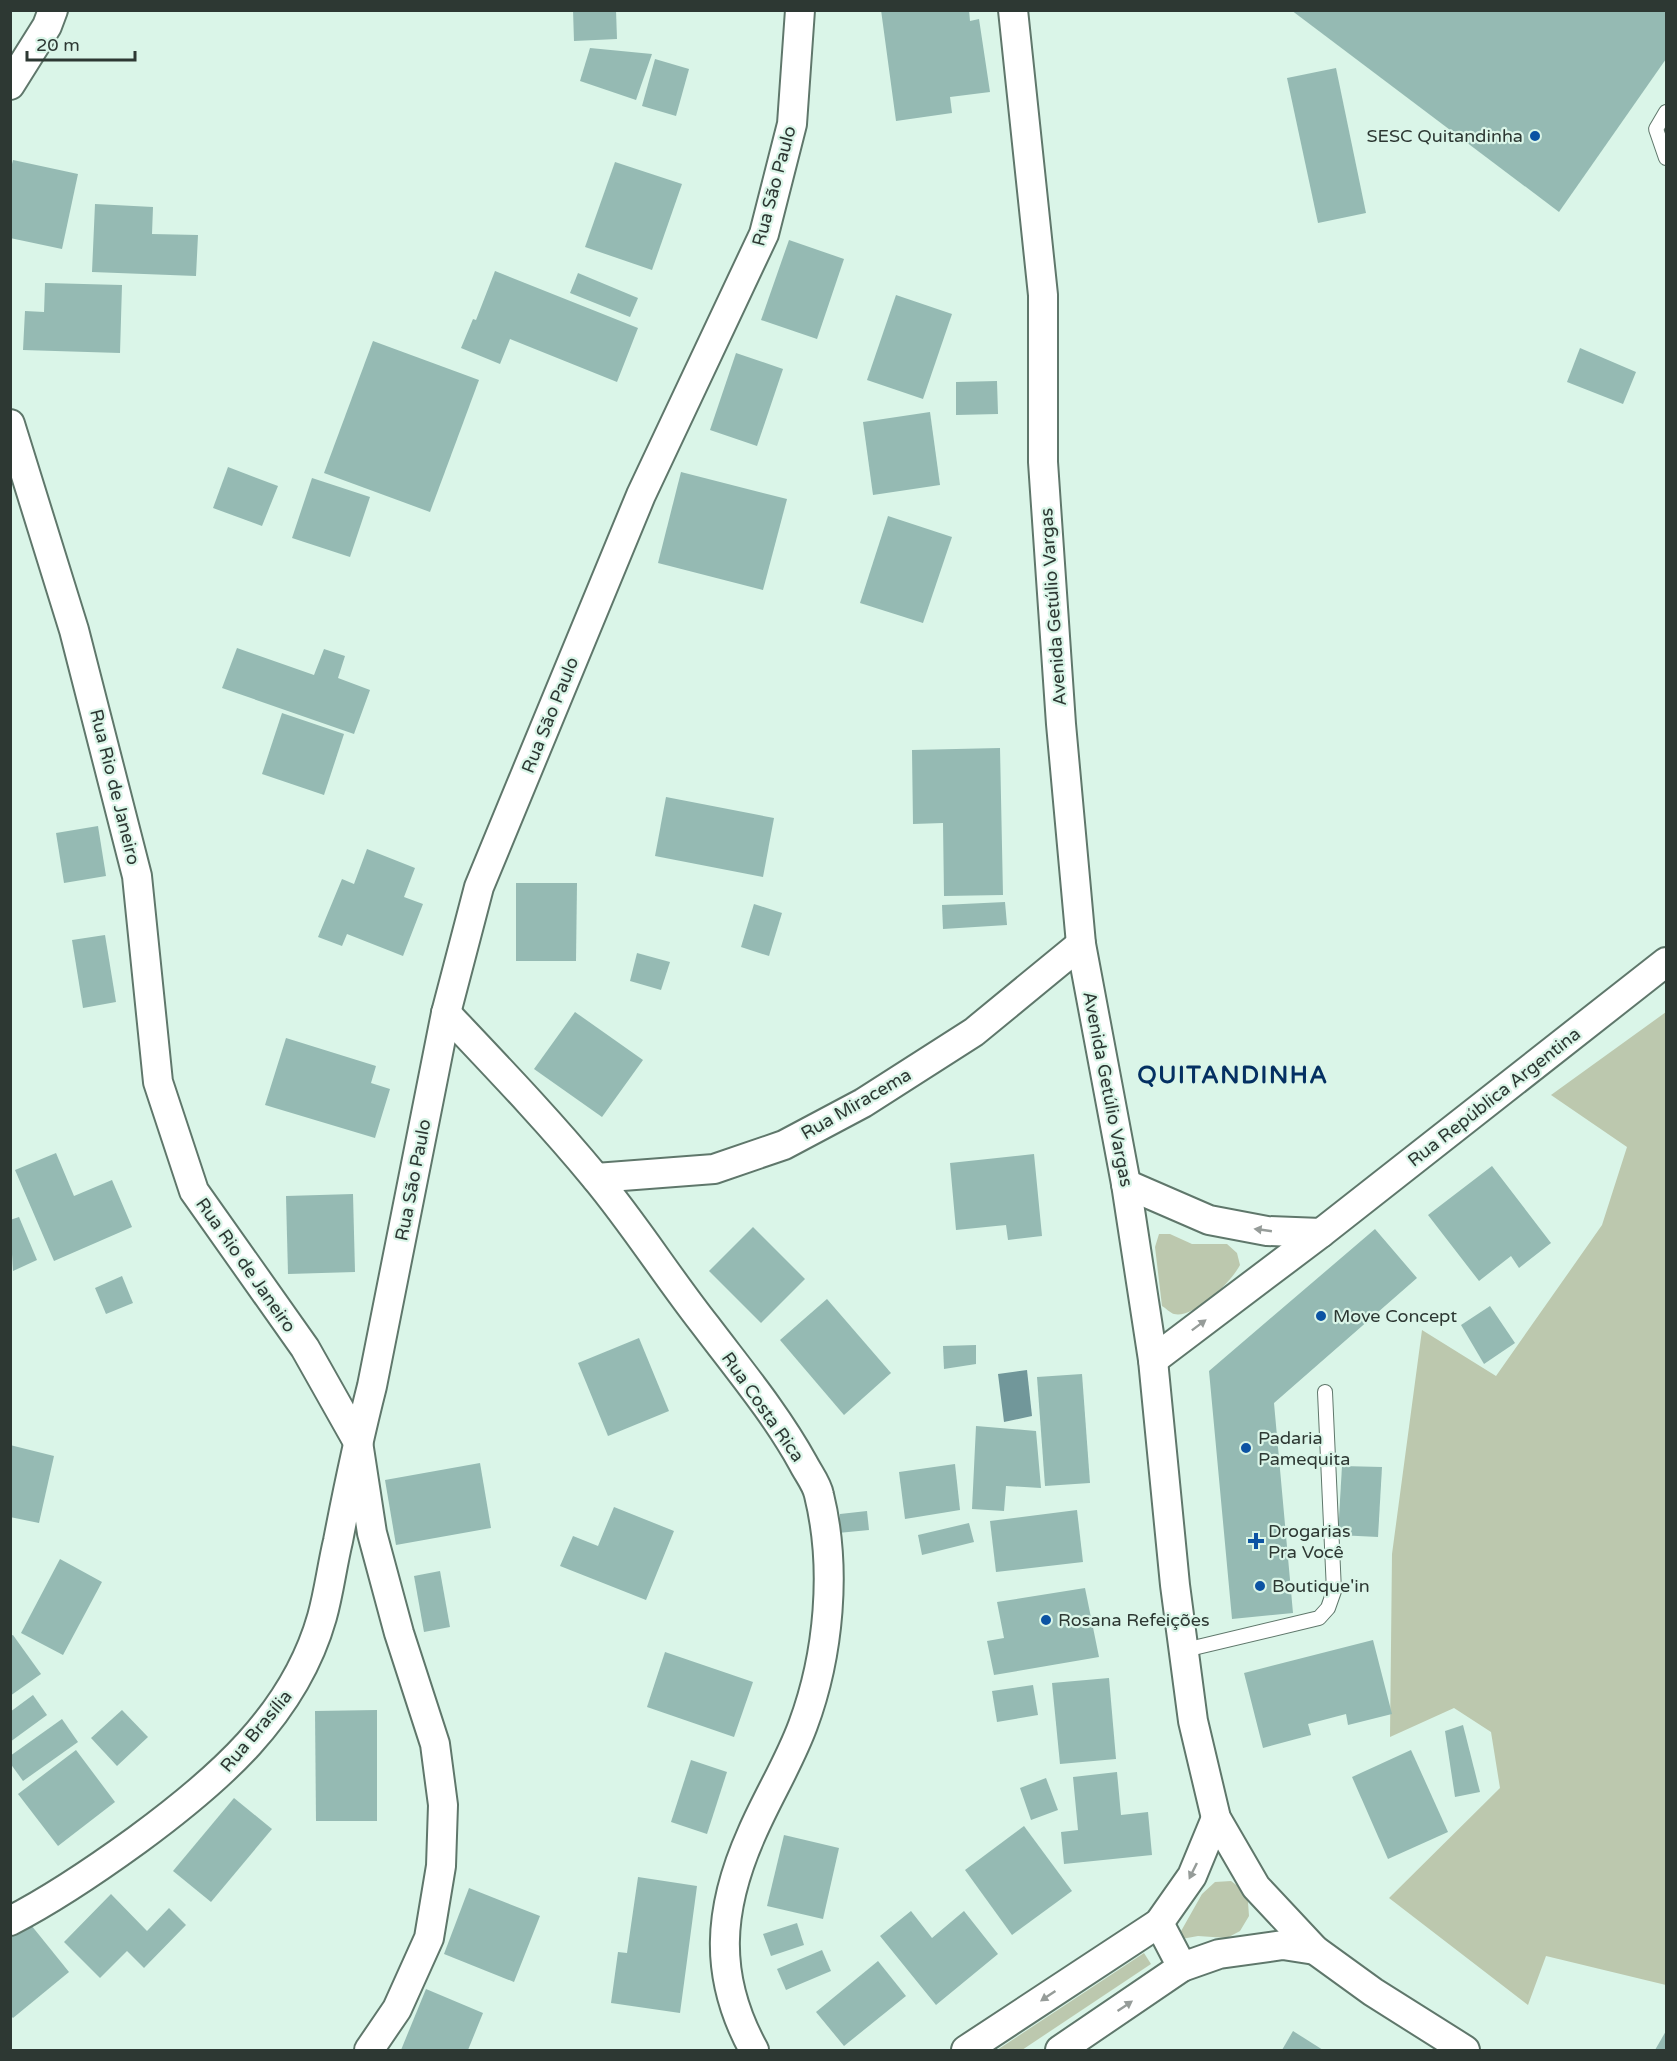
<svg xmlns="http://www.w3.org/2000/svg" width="1677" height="2061" font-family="'Varela Round',sans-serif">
	<rect width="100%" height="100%" fill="#daf5e8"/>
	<g fill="#bcc8ae">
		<polygon points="1666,1012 1666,1985 1546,1956 1528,2005 1389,1898 1500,1788 1491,1732 1454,1708 1390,1737 1392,1554 1422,1330 1496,1376 1602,1225 1627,1147 1551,1095"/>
		<path d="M1159,1234h11l22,10h35l10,9 3,12c-8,16 -46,54 -66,49 -4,-1 -8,-6 -12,-8l-7,-59z"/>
		<polygon points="1231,1881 1243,1890 1248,1902 1249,1916 1240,1931 1227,1938 1198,1936 1176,1940 1202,1894 1215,1882"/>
		<polygon points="1144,1953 1151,1964 1022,2050 997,2050"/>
	</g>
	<polygon fill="#71979a" points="1027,1370 1032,1416 1004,1422 998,1374"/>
	<g fill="#95bab3">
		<polygon points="573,10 616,10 617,39 574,41"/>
		<polygon points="881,10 969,10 970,21 979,19 990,92 950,97 952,113 896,121"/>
		<polygon points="1291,10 1666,10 1666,59 1559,212"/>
		<polygon points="590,48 652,54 636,100 580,81"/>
		<polygon points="655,59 689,69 676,116 642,106"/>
		<polygon points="1336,68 1366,213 1318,223 1287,78"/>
		<polygon points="13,160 78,174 62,249 10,238 10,172"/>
		<polygon points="615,162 682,184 652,270 585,247"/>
		<polygon points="95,204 153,207 152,234 198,235 196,276 92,272"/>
		<polygon points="789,240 844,259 817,339 761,320"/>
		<polygon points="495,271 638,328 617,382 510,339 500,364 461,348 473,319 476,320"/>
		<polygon points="578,273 638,298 630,317 570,293"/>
		<polygon points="45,283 122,285 120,353 23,350 25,311 44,312"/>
		<polygon points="896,295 952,314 923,399 867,380"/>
		<polygon points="373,341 479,380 430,512 324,473"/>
		<polygon points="1580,348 1636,372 1623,404 1567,382"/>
		<polygon points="736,353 783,369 757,446 710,430"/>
		<polygon points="997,381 998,414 956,415 956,382"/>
		<polygon points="930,412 940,485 873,495 863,422"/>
		<polygon points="228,467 278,486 262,526 213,508"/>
		<polygon points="681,472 787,499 763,590 658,563"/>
		<polygon points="312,478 370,497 350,557 292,538"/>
		<polygon points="888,516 952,537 923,623 860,603"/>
		<polygon points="237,648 314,675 324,649 345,656 338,678 370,690 354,734 222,688"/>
		<polygon points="282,713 344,734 324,795 262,774"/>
		<polygon points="1000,748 1003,895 944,896 943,823 913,824 912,750"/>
		<polygon points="666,797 774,818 763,877 655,856"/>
		<polygon points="98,826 106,876 64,883 56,833"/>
		<polygon points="367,849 415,868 404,897 423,904 403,956 347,934 342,946 318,937 342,879 354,884"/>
		<polygon points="516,883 577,883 576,961 516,961"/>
		<polygon points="1005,902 1007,925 943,929 942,905"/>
		<polygon points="754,904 782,913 769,956 741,947"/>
		<polygon points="105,935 116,1002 83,1008 72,940"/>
		<polygon points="637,953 670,962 661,990 630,981"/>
		<polygon points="575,1012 643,1060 602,1117 534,1069"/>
		<polygon points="286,1038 376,1066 371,1083 390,1089 375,1138 265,1105"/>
		<polygon points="56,1153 74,1196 112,1180 132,1227 54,1261 15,1170"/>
		<polygon points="1034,1154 1042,1236 1008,1240 1006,1225 956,1230 950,1163"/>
		<polygon points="1492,1166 1551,1243 1519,1268 1511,1256 1479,1281 1428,1215"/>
		<polygon points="353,1194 355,1272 288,1274 286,1196"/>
		<polygon points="19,1217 37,1260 13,1271 10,1220"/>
		<polygon points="753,1227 805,1279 761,1323 709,1271"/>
		<polygon points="1375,1229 1417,1278 1274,1403 1293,1613 1232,1619 1209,1371"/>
		<polygon points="122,1276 133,1303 106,1314 95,1288"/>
		<polygon points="827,1299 891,1373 844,1415 780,1340"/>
		<polygon points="1490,1306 1515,1343 1484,1364 1461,1325"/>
		<polygon points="639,1338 669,1411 608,1436 578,1363"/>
		<polygon points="976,1345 976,1364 944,1369 943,1346"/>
		<polygon points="1082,1374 1090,1483 1045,1486 1037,1377"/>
		<polygon points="976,1426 1036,1431 1041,1488 1006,1486 1004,1511 972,1509"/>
		<polygon points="10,1445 54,1456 39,1523 10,1517"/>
		<polygon points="480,1463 491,1528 396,1545 385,1480"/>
		<polygon points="955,1464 960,1510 905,1519 899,1472"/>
		<polygon points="1342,1466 1382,1467 1378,1537 1338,1535"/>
		<polygon points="614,1507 674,1531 646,1600 560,1566 573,1536 598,1546"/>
		<polygon points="1077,1510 1083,1562 996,1572 990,1521"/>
		<polygon points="867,1511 869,1530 838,1533 840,1514"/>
		<polygon points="969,1523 974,1542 922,1555 918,1535"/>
		<polygon points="60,1559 102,1582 63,1655 21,1633"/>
		<polygon points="440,1571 450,1627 424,1632 414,1576"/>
		<polygon points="1085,1588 1099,1657 994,1675 987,1641 1004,1638 997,1602"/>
		<polygon points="13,1635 41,1674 10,1696 10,1636"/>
		<polygon points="1373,1640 1392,1714 1348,1725 1346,1714 1308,1724 1311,1735 1263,1748 1244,1673"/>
		<polygon points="665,1652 753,1682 734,1737 647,1707"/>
		<polygon points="1109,1678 1116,1759 1060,1764 1052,1683"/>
		<polygon points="1033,1685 1038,1715 997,1722 992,1691"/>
		<polygon points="33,1695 47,1715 10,1742 10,1712"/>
		<polygon points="122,1710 148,1737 117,1766 91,1738"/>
		<polygon points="377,1710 377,1821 316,1821 315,1711"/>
		<polygon points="62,1719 78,1742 23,1781 10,1763 10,1756"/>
		<polygon points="1463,1725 1480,1792 1455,1797 1445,1731"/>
		<polygon points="76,1750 115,1802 58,1846 18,1794"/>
		<polygon points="1411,1750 1448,1832 1388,1859 1352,1777"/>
		<polygon points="691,1760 727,1772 707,1834 671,1822"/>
		<polygon points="1117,1772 1121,1815 1148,1812 1152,1855 1064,1864 1061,1832 1078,1830 1073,1777"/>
		<polygon points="1046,1778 1058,1810 1031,1820 1020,1788"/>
		<polygon points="234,1798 272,1829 211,1902 173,1871"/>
		<polygon points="1024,1826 1072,1891 1012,1935 965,1870"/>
		<polygon points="784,1835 839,1848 823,1919 767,1906"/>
		<polygon points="638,1877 697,1886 680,2013 611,2003 618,1952 627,1953"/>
		<polygon points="469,1888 540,1916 514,1982 444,1954"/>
		<polygon points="111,1894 147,1931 169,1908 186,1925 144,1968 127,1951 100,1978 64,1942"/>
		<polygon points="911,1911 932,1938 964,1911 998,1954 936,2005 880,1936"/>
		<polygon points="27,1920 69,1972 13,2018 10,2015 10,1933"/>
		<polygon points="797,1923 804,1945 771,1956 763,1934"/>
		<polygon points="822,1950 831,1971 786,1990 777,1969"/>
		<polygon points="878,1961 906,1996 844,2046 816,2012"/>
		<polygon points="426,1989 483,2013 468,2050 401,2050"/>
		<polygon points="1293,2031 1323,2050 1282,2050"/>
		<polygon points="1666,2031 1666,2050 1655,2050"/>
	</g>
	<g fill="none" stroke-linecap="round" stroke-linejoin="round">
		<g stroke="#5f776b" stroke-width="16">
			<g id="lane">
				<polyline points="1666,112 1656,129 1666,158"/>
				<polyline points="1185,1650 1319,1618 1328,1608 1334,1591 1325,1392"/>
			</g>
		</g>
		<g stroke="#5f776b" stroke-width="32">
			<g id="street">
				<polyline points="1013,10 1043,295 1043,462 1061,724 1081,944 1126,1184 1153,1360 1175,1585 1193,1721 1216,1818 1256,1887 1315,1950 1373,1992 1465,2050"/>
				<polyline points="10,85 47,26 53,10"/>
				<polyline points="10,424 74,630 137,876 158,1082 194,1191 305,1348 358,1442 372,1533 399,1633 435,1744 443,1805 441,1866 429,1938 397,2009 369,2050"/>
				<path d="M446,1013c51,54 102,107 149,164 40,48 73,101 111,149 34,45 70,88 97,137 5,10 14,21 16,32 18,73 10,160 -16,230 -14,38 -35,71 -51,108 -34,76 -39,143 2,217"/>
				<polyline points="596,1178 714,1169 784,1145 863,1103 974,1032 1081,944"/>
				<polyline points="1126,1184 1209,1220 1267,1231 1321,1233"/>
				<polyline points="1153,1360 1321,1233 1666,962"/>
				<path d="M10,1921c45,-23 87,-52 127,-81 79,-58 157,-124 185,-223 7,-25 10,-51 16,-76 10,-52 21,-104 34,-155l74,-373 33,-126 162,-392 123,-261 28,-110 8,-114"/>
				<polyline points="1159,1923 1182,1967"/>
				<polyline points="966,2050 1159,1923 1192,1876 1216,1818"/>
				<polyline points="1060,2050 1182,1967 1219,1954 1283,1945 1315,1950"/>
			</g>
		</g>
		<use href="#lane" stroke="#fff" stroke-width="14"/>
		<use href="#street" stroke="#fff" stroke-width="28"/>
	</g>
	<defs><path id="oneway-solid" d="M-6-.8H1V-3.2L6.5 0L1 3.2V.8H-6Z" transform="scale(1.5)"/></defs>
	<g fill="#969c99">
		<use href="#oneway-solid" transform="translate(1263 1230) rotate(-172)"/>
		<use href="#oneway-solid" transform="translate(1199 1325) rotate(-37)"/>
		<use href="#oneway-solid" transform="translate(1193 1871) rotate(116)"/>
		<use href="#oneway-solid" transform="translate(1048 1996) rotate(146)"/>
		<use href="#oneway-solid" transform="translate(1125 2006) rotate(-34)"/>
	</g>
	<g fill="#0b53a3" stroke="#daf5e8" stroke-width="2">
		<circle cx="1535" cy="136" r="6"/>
		<circle cx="1321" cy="1316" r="6"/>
		<circle cx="1246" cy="1448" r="6"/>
		<path d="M1253 1532h6v6h6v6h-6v6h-6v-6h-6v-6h6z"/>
		<circle cx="1260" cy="1586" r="6"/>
		<circle cx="1046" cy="1620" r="6"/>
	</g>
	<g text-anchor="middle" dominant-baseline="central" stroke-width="4.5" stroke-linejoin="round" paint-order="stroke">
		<g font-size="18" fill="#2d3833" stroke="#daf5e8" text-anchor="start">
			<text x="1523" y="136" text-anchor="end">SESC Quitandinha</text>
			<text x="1333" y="1316">Move Concept</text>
			<text x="1258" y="1438">Padaria<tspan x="1258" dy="21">Pamequita</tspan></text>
			<text x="1268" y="1531">Drogarias<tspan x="1268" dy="21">Pra Você</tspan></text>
			<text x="1272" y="1586">Boutique'in</text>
			<text x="1058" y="1620">Rosana Refeições</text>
		</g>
		<g font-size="18" fill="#2d3833" stroke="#daf5e8">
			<text transform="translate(774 186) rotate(-75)">Rua São Paulo</text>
			<text transform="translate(1053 607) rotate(-94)">Avenida Getúlio Vargas</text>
			<text transform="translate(550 715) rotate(-68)">Rua São Paulo</text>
			<text transform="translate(115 787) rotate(76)">Rua Rio de Janeiro</text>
			<text transform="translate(1108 1089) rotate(79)">Avenida Getúlio Vargas</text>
			<text transform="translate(1494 1097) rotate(-38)">Rua República Argentina</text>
			<text transform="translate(856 1104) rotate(-30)">Rua Miracema</text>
			<text transform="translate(413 1180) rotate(-79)">Rua São Paulo</text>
			<text transform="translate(246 1265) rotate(55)">Rua Rio de Janeiro</text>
			<text transform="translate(763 1407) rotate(55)">Rua Costa Rica</text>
			<text transform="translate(256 1731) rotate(-50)">Rua Brasília</text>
		</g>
		<g font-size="24" font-weight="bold" letter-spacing="1.5" fill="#043062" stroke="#daf5e8">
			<text x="1233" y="1075">QUITANDINHA</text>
		</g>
	</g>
	<rect width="1677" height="2061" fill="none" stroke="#2d3833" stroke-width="24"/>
	<path d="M27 51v9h108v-9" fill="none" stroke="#2d3833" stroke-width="3"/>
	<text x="36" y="51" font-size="18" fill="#2d3833" stroke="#daf5e8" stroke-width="4.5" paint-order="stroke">20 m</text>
</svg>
